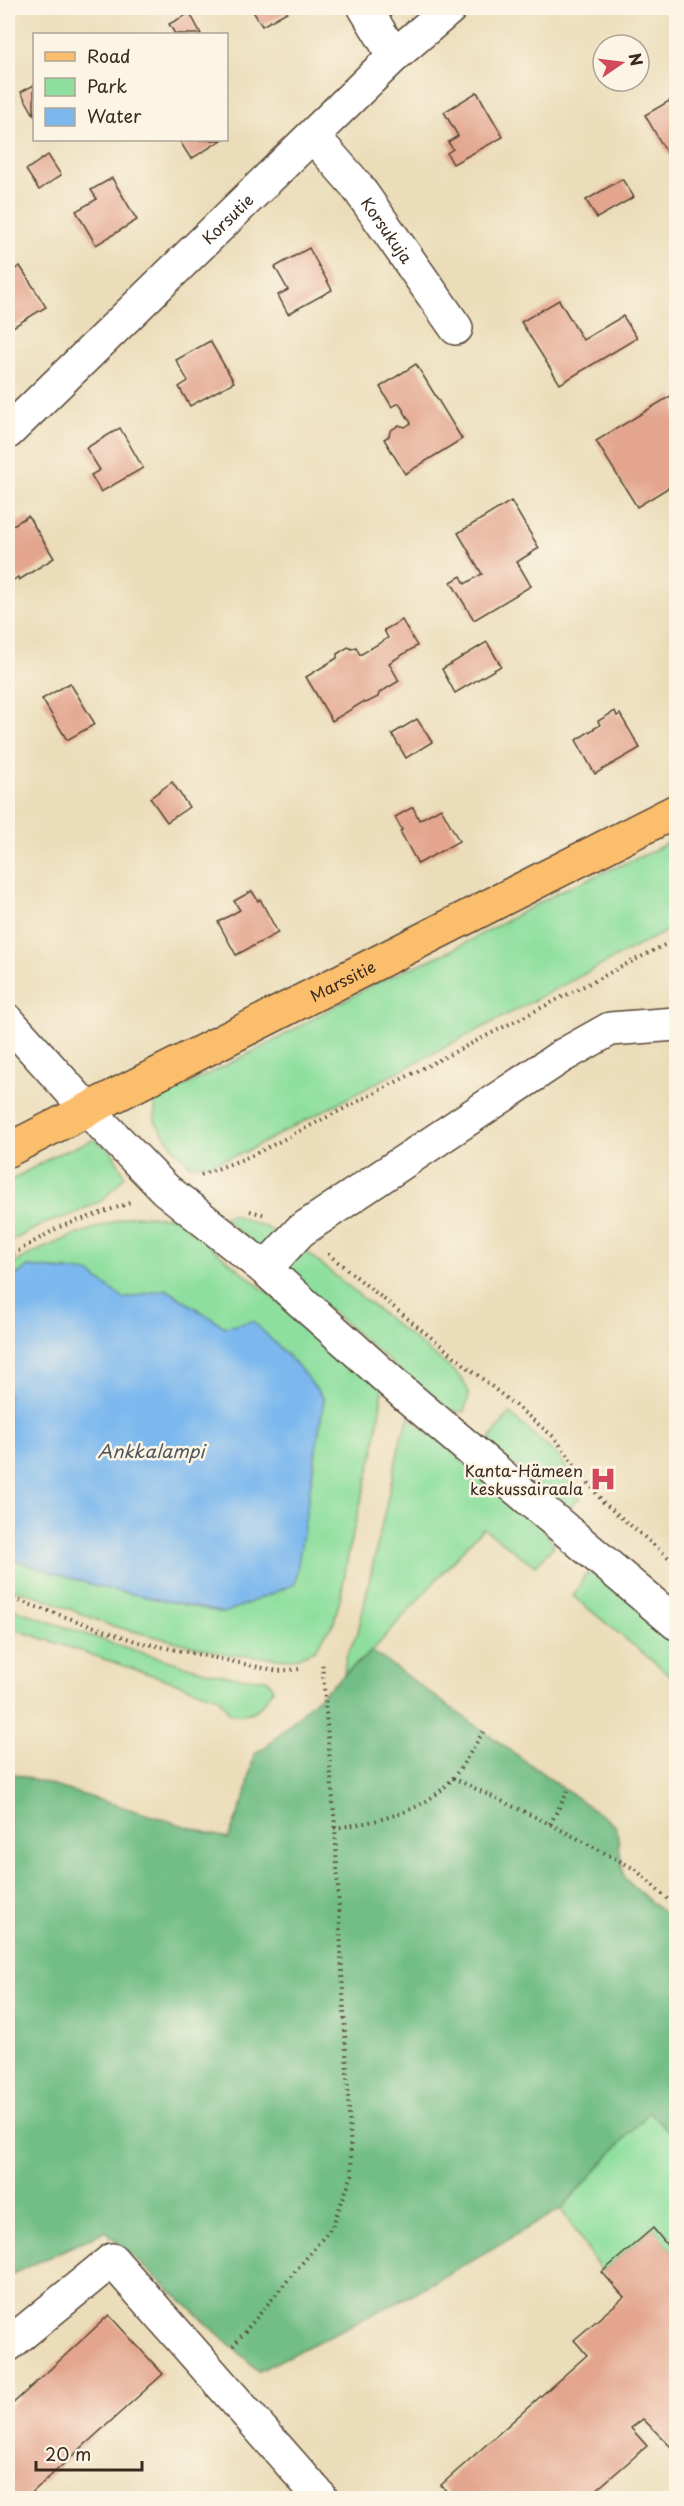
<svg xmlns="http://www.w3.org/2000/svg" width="684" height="2506" font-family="'Playpen Sans',sans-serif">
	<rect width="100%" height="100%" fill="#fcf5e5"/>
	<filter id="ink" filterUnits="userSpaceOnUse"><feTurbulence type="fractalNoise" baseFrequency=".0167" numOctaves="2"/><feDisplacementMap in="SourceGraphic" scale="12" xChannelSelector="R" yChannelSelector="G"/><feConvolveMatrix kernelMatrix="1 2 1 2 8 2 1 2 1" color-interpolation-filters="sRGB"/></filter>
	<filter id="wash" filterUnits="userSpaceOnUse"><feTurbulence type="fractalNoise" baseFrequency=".008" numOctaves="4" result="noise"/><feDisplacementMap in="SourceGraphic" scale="24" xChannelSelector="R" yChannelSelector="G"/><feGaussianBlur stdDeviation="1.35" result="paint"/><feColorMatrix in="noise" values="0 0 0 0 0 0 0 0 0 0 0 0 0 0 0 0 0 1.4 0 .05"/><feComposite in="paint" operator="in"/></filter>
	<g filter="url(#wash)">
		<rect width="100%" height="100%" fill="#ebddba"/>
		<g fill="#8edf9f" stroke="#64845e" stroke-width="1.5">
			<polygon points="676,838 676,926 245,1152 210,1164 190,1165 172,1146 155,1121 155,1099 181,1088 270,1043 374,984 450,951 565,889 649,853"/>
			<polygon points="95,1139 112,1152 125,1176 103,1200 71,1215 43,1224 8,1243 8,1182 55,1155"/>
			<path d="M231,1214l32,12 29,15 164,132c13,14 17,22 7,39l-13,-2 -25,-18 -202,-174z"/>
			<path d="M131,1216l43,1 209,169 -9,66 -24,92 -8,47 -8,31 -19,28 -22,9 -64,-4 -120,-30 -68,-28 -33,-9v-30l93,29 123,26 70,-29 30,-185 -99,-72 -59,-38 -42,10 -36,-27 -60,-5 -20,14v-15c39,-22 81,-36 123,-50z"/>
			<polygon points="509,1413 561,1459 581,1496 567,1510 487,1443"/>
			<polygon points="409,1417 542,1525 554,1546 535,1566 483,1528 372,1651 344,1674 346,1657 358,1632 401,1438"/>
			<polygon points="598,1573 676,1638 676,1680 573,1596 585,1575"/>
			<path d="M8,1607c50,18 100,36 152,51 35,11 69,21 107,21l6,10c-13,21 -18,27 -43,25l-12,-17 -210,-70z"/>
			<polygon points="649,2112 676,2138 676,2256 653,2228 602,2272 561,2209"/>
		</g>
		<polygon fill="#72be86" stroke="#567452" stroke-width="1.5" points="372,1651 616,1826 624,1878 676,1924 676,2138 649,2112 561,2209 409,2296 259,2371 105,2231 8,2276 8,1772 228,1839 246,1794 254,1754 268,1745 307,1707"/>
		<polygon fill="#7cb8ee" stroke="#5c7186" stroke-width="1.5" points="28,1267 88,1272 124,1299 166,1289 225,1327 253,1321 297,1365 324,1399 295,1584 224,1613 99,1587 8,1558 8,1281"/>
		<g id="blocks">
			<g fill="#e3a58e">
				<polygon points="251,8 294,8 262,26"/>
				<polygon points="190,13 201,34 175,34 169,24"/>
				<polygon points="34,85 34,115 21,92"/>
				<polygon points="477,92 503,137 453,164 447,153 453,149 448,142 458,136 444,112"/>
				<polygon points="676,97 676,150 668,155 645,115"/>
				<polygon points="179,140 222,140 191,159"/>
				<polygon points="48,155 61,175 39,190 26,170"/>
				<polygon points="112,178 137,220 96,245 76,211 97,199 91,190"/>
				<polygon points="622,179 634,197 597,218 586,200"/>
				<polygon points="309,248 332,290 288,314 278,295 288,290 275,267"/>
				<polygon points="20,266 46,307 8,330 8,273"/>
				<polygon points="559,300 583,340 623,316 637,338 560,384 521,322"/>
				<polygon points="210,341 234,382 190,406 179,387 188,381 176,360"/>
				<polygon points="416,364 462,439 405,474 384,439 389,436 390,431 399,425 405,427 411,423 399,403 392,407 380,387"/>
				<polygon points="672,395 676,403 676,483 637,507 596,441"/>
				<polygon points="120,428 143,468 101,492 91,475 100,470 86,448"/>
				<polygon points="511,501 539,548 517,562 531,586 474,620 451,582 461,576 465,584 482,574 458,533"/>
				<polygon points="28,516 54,558 19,580 18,577 9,583 8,528"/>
				<polygon points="402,620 417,646 389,663 399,681 379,693 378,697 366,703 363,702 332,721 306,677 337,658 337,654 348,647 352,649 356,647 360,655 388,638 384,630"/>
				<polygon points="487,642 501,666 455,693 442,669"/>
				<polygon points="70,683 95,724 67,740 42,699"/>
				<polygon points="615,711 617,716 620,714 640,748 595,774 576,740 600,725 598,721"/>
				<polygon points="417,719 432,742 406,758 392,734"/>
				<polygon points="172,782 189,807 167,822 150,798"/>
				<polygon points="413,807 419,820 441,808 459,841 418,864 400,831 402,830 395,817"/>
				<polygon points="252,891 258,901 260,899 278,933 236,955 218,922 240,910 234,901"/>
				<polygon points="653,2228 676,2256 676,2452 643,2419 631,2428 647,2446 587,2498 452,2498 441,2485 587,2355 574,2340 624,2297 602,2272"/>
				<polygon points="109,2315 163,2374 26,2498 8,2498 8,2408"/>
			</g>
		</g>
	</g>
	<g filter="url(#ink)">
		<use href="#blocks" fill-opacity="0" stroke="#554535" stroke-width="1.5"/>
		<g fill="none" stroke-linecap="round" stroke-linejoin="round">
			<g stroke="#554535" stroke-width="36">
				<g id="minor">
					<polyline points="365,8 394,56"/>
					<path id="s1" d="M313,136l43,49 100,143"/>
					<path id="s2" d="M8,432l386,-376 56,-48"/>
					<polyline points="8,1021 88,1110 165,1189 265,1269 408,1397 676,1623"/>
					<polyline points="265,1269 300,1231 562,1056 610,1029 676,1024"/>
					<polyline points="8,2345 112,2260 321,2498"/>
				</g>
			</g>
			<g stroke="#554535" stroke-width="36">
				<g id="major">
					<path id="s3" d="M8,1150l668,-339"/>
				</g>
			</g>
			<g stroke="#554535" stroke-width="4" stroke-dasharray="1.5 4.5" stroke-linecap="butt">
				<polyline points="201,1175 251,1156 676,939"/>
				<polyline points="250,1211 266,1215"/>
				<polyline points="328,1254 554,1437 603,1502 676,1564"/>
				<polyline points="8,1257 59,1227 130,1203"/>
				<polyline points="8,1597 138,1642 278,1671 301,1669"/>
				<polyline points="453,1778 550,1824 635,1869 676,1907"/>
				<polyline points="550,1824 568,1791"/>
				<path d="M334,1828c43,-6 90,-15 119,-50 11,-14 21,-32 31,-47"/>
				<polyline points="233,2346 332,2227 352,2175 335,1827 322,1661"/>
			</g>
			<use href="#minor" stroke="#fff" stroke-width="33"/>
			<use href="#major" stroke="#fabe6d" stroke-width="33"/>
		</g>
	</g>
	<defs>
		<g id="hospital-bare" transform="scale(2.07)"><path d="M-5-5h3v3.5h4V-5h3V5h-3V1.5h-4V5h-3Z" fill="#d1495b" stroke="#fcf5e5" stroke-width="2.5" paint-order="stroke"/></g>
	</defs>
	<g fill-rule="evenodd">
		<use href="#hospital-bare" x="603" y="1479"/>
	</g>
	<g text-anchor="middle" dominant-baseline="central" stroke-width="5" stroke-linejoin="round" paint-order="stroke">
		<g font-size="16" fill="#3b2a1e" stroke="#fcf5e5">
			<text stroke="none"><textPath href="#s2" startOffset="306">Korsutie</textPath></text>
			<text stroke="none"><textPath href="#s1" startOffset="120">Korsukuja</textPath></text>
			<text stroke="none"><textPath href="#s3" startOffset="375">Marssitie</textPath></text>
		</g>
		<g font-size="16" fill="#3b2a1e" stroke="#fcf5e5" text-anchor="end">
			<text x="583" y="1470">Kanta-Hämeen<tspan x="583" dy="18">keskussairaala</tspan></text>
		</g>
		<g font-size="18" font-style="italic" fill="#4e555c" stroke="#fcf5e5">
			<text x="151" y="1450">Ankkalampi</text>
		</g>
	</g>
	<rect width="684" height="2506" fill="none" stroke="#fcf5e5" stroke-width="30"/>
	<rect x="33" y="33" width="195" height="108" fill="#fcf5e5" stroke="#afa495" stroke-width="1.5"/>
	<rect x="45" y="52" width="30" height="9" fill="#fabe6d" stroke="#afa495" stroke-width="1.5"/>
	<text x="87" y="63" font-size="18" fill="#3b2a1e">Road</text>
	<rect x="45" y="78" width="30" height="18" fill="#8edf9f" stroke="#afa495" stroke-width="1.5"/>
	<text x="87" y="93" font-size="18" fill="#3b2a1e">Park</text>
	<rect x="45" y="108" width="30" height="18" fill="#7cb8ee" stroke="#afa495" stroke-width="1.5"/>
	<text x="87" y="123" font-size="18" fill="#3b2a1e">Water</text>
	<g transform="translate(621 63) rotate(76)"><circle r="28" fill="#fcf5e5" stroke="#afa495" stroke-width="1.5"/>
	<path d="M0-4.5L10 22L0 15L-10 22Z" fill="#d1495b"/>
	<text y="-9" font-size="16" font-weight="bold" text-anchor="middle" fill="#3b2a1e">N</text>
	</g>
	<path d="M36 2461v9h106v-9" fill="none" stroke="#3b2a1e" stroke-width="3"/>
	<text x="45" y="2461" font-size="18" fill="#3b2a1e" stroke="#fcf5e5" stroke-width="4.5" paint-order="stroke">20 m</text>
</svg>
